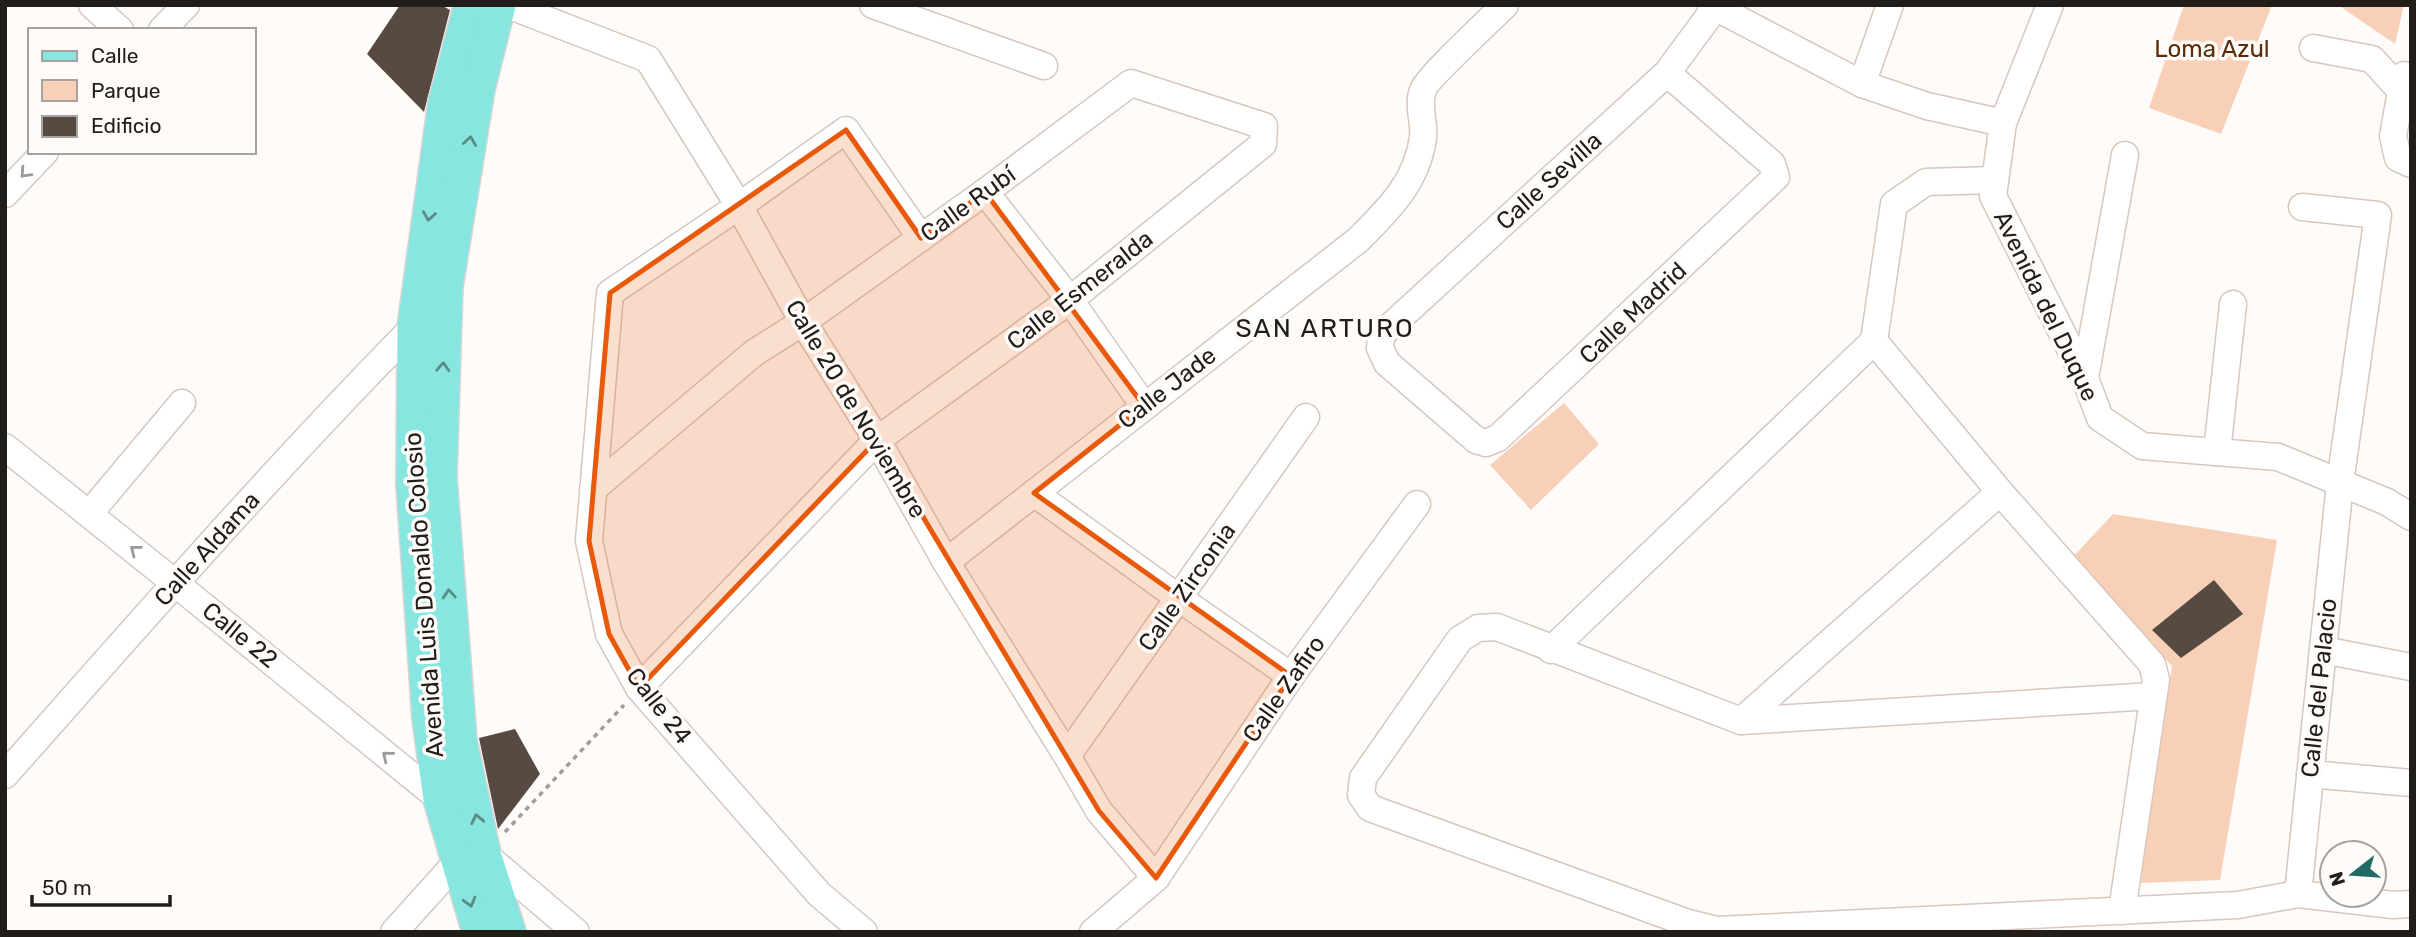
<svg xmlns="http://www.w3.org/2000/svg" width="2416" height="937" font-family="Rubik,sans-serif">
	<rect width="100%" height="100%" fill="#fefbf9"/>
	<g fill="#f8d0b7">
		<polygon points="2184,5 2272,5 2221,134 2149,108"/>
		<polygon points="2338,5 2404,5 2395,44"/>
		<polygon points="1564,403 1599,444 1531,510 1490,465"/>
		<polygon points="2113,514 2277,540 2220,880 2139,883 2172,666 2073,557"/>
	</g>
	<g fill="#564a42">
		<polygon points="400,5 441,5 450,10 424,112 367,54"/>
		<polygon points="2214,580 2243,614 2181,658 2152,630"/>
		<polygon points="515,729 540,774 498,829 479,738"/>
	</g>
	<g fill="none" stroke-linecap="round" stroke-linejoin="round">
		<g stroke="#d7c7be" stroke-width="29">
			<g id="minor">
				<polyline points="92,5 120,30"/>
				<polyline points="508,5 648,59 739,206 803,322 877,440 946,562 1067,756 1099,811 1156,878"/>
				<polyline points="873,5 1044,66"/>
				<polyline points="1711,5 1862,84 1927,106 2003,123"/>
				<polyline points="2050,5 2003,123 1993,196 2085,378 2100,418 2142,446 2278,457 2387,502 2411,517"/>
				<polyline points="162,30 186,5"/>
				<polyline points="2313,48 2372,59 2401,91"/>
				<polyline points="1667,73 1772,164 1776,177 1498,438 1486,443 1476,440 1387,363 1380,348 1381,335 1667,73 1715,8"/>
				<polyline points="2404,75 2393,136 2398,158 2411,164"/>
				<polyline points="1862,84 1890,5"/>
				<polyline points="985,192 1070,300 1144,406"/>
				<polyline points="5,194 45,152"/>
				<polyline points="1874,341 2000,492 2152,664 2156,680 2122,911"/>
				<polyline points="2085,378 2125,155"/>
				<polyline points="5,447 175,583 440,799"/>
				<polyline points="2217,452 2233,304"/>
				<polyline points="593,489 754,353 803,322 985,192 1131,83 1264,126 1263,144 1070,300 877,440 639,688"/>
				<polyline points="1034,493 1180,599 1291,676"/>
				<polyline points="89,514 182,403"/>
				<path d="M946,562l412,-322c31,-31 59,-58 65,-102 2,-16 -6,-32 0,-48 3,-11 69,-72 82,-85"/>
				<polyline points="1551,650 1874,341 1894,204 1926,182 1995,180"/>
				<polyline points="2323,650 2411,667"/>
				<polyline points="2153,696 1741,721 1497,627 1478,628 1460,639 1363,778 1361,795 1370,808 1685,922 1717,930 2238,905 2298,894 2393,905 2411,904"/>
				<polyline points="1741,721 2000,492"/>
				<polyline points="1067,756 1306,417"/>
				<polyline points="2310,774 2411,783"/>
				<path d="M5,775c134,-151 267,-304 409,-448"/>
				<polyline points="484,854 576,932"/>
				<polyline points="2298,894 2340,483 2378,215 2302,207"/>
				<polyline points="394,932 458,861"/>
				<polyline points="864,932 819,894 639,688 609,634 589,541 610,293 739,206 846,130 921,238"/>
				<polyline points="1093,932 1156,878 1291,676 1417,504"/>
			</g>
		</g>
		<g stroke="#d7d6d6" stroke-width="36">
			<g id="major">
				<polyline points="471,5 445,102 414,327 413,485 429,719 440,799 479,932"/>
				<polyline points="499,5 478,89 446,286 440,477 460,740 484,854 509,932"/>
			</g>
		</g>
		<polyline stroke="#a09d9a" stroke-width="3.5" stroke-dasharray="5 5" stroke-linecap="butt" points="505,832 624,705"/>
		<use href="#minor" stroke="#fff" stroke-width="26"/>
		<use href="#major" stroke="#88e6e0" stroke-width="33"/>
	</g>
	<defs><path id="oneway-chevron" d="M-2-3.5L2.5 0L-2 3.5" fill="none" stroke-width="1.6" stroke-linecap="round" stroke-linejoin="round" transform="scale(1.75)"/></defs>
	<g stroke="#5a8c86">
		<use href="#oneway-chevron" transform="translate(470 141) rotate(-81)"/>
		<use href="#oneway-chevron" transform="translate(429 216) rotate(98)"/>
		<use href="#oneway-chevron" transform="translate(443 367) rotate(-88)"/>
		<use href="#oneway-chevron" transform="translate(449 594) rotate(-94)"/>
		<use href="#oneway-chevron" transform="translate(477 819) rotate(-102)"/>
		<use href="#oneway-chevron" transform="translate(470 902) rotate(74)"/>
	</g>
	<g stroke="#9c9998">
		<use href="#oneway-chevron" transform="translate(25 173) rotate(133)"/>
		<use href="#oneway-chevron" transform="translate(135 550) rotate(-142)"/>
		<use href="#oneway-chevron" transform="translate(387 756) rotate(-141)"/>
	</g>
	<path fill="#e8590c" fill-opacity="0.2" stroke="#e8590c" stroke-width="5" stroke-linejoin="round" d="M846,130l75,108 64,-46 159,214 -110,87 257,183 -135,202 -57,-67 -222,-371 -238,248 -30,-54 -20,-93 21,-248z"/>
	<g text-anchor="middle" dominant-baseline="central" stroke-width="7" stroke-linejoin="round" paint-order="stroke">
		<g font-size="24" fill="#592d0a" stroke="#fefbf9">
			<text x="2212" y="49">Loma Azul</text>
		</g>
		<g font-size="24" fill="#221d19" stroke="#fefbf9">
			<text transform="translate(1549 181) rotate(-42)">Calle Sevilla</text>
			<text transform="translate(968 204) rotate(-36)">Calle Rubí</text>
			<text transform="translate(1080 290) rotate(-38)">Calle Esmeralda</text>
			<text transform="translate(2046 306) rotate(64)">Avenida del Duque</text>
			<text transform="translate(1633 313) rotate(-43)">Calle Madrid</text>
			<text transform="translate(1167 388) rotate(-38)">Calle Jade</text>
			<text transform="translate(856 409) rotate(59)">Calle 20 de Noviembre</text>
			<text transform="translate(207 549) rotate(-48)">Calle Aldama</text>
			<text transform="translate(1187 587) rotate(-55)">Calle Zirconia</text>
			<text transform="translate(424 595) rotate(-94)">Avenida Luis Donaldo Colosio</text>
			<text transform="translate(240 635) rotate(39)">Calle 22</text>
			<text transform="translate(2319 688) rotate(-84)">Calle del Palacio</text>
			<text transform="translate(1284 689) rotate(-55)">Calle Zafiro</text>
			<text transform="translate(659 706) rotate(52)">Calle 24</text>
		</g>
		<g font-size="26" letter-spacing="2" fill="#221d19" stroke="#fefbf9">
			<text x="1325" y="328">SAN ARTURO</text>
		</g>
	</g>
	<rect width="2416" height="937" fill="none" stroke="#221d19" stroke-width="14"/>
	<rect x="28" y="28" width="228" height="126" fill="#fefbf9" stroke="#a6a29f" stroke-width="2"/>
	<rect x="42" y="51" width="35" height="10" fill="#88e6e0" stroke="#a6a29f" stroke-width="2"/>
	<text x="91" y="63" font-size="21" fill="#221d19">Calle</text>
	<rect x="42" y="80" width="35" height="21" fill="#f8d0b7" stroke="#a6a29f" stroke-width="2"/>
	<text x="91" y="98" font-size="21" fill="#221d19">Parque</text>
	<rect x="42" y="116" width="35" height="21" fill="#564a42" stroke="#a6a29f" stroke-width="2"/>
	<text x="91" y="133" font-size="21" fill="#221d19">Edificio</text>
	<g transform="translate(2353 874) rotate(253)"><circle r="33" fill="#fefbf9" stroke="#a6a29f" stroke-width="2"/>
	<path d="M0-5L12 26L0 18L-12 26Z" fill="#206b66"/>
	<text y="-10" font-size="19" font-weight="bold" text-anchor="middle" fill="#221d19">N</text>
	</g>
	<path d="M32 895v10h138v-10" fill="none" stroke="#221d19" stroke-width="3.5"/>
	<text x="42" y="895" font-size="21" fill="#221d19" stroke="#fefbf9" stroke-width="5" paint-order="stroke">50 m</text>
</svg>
